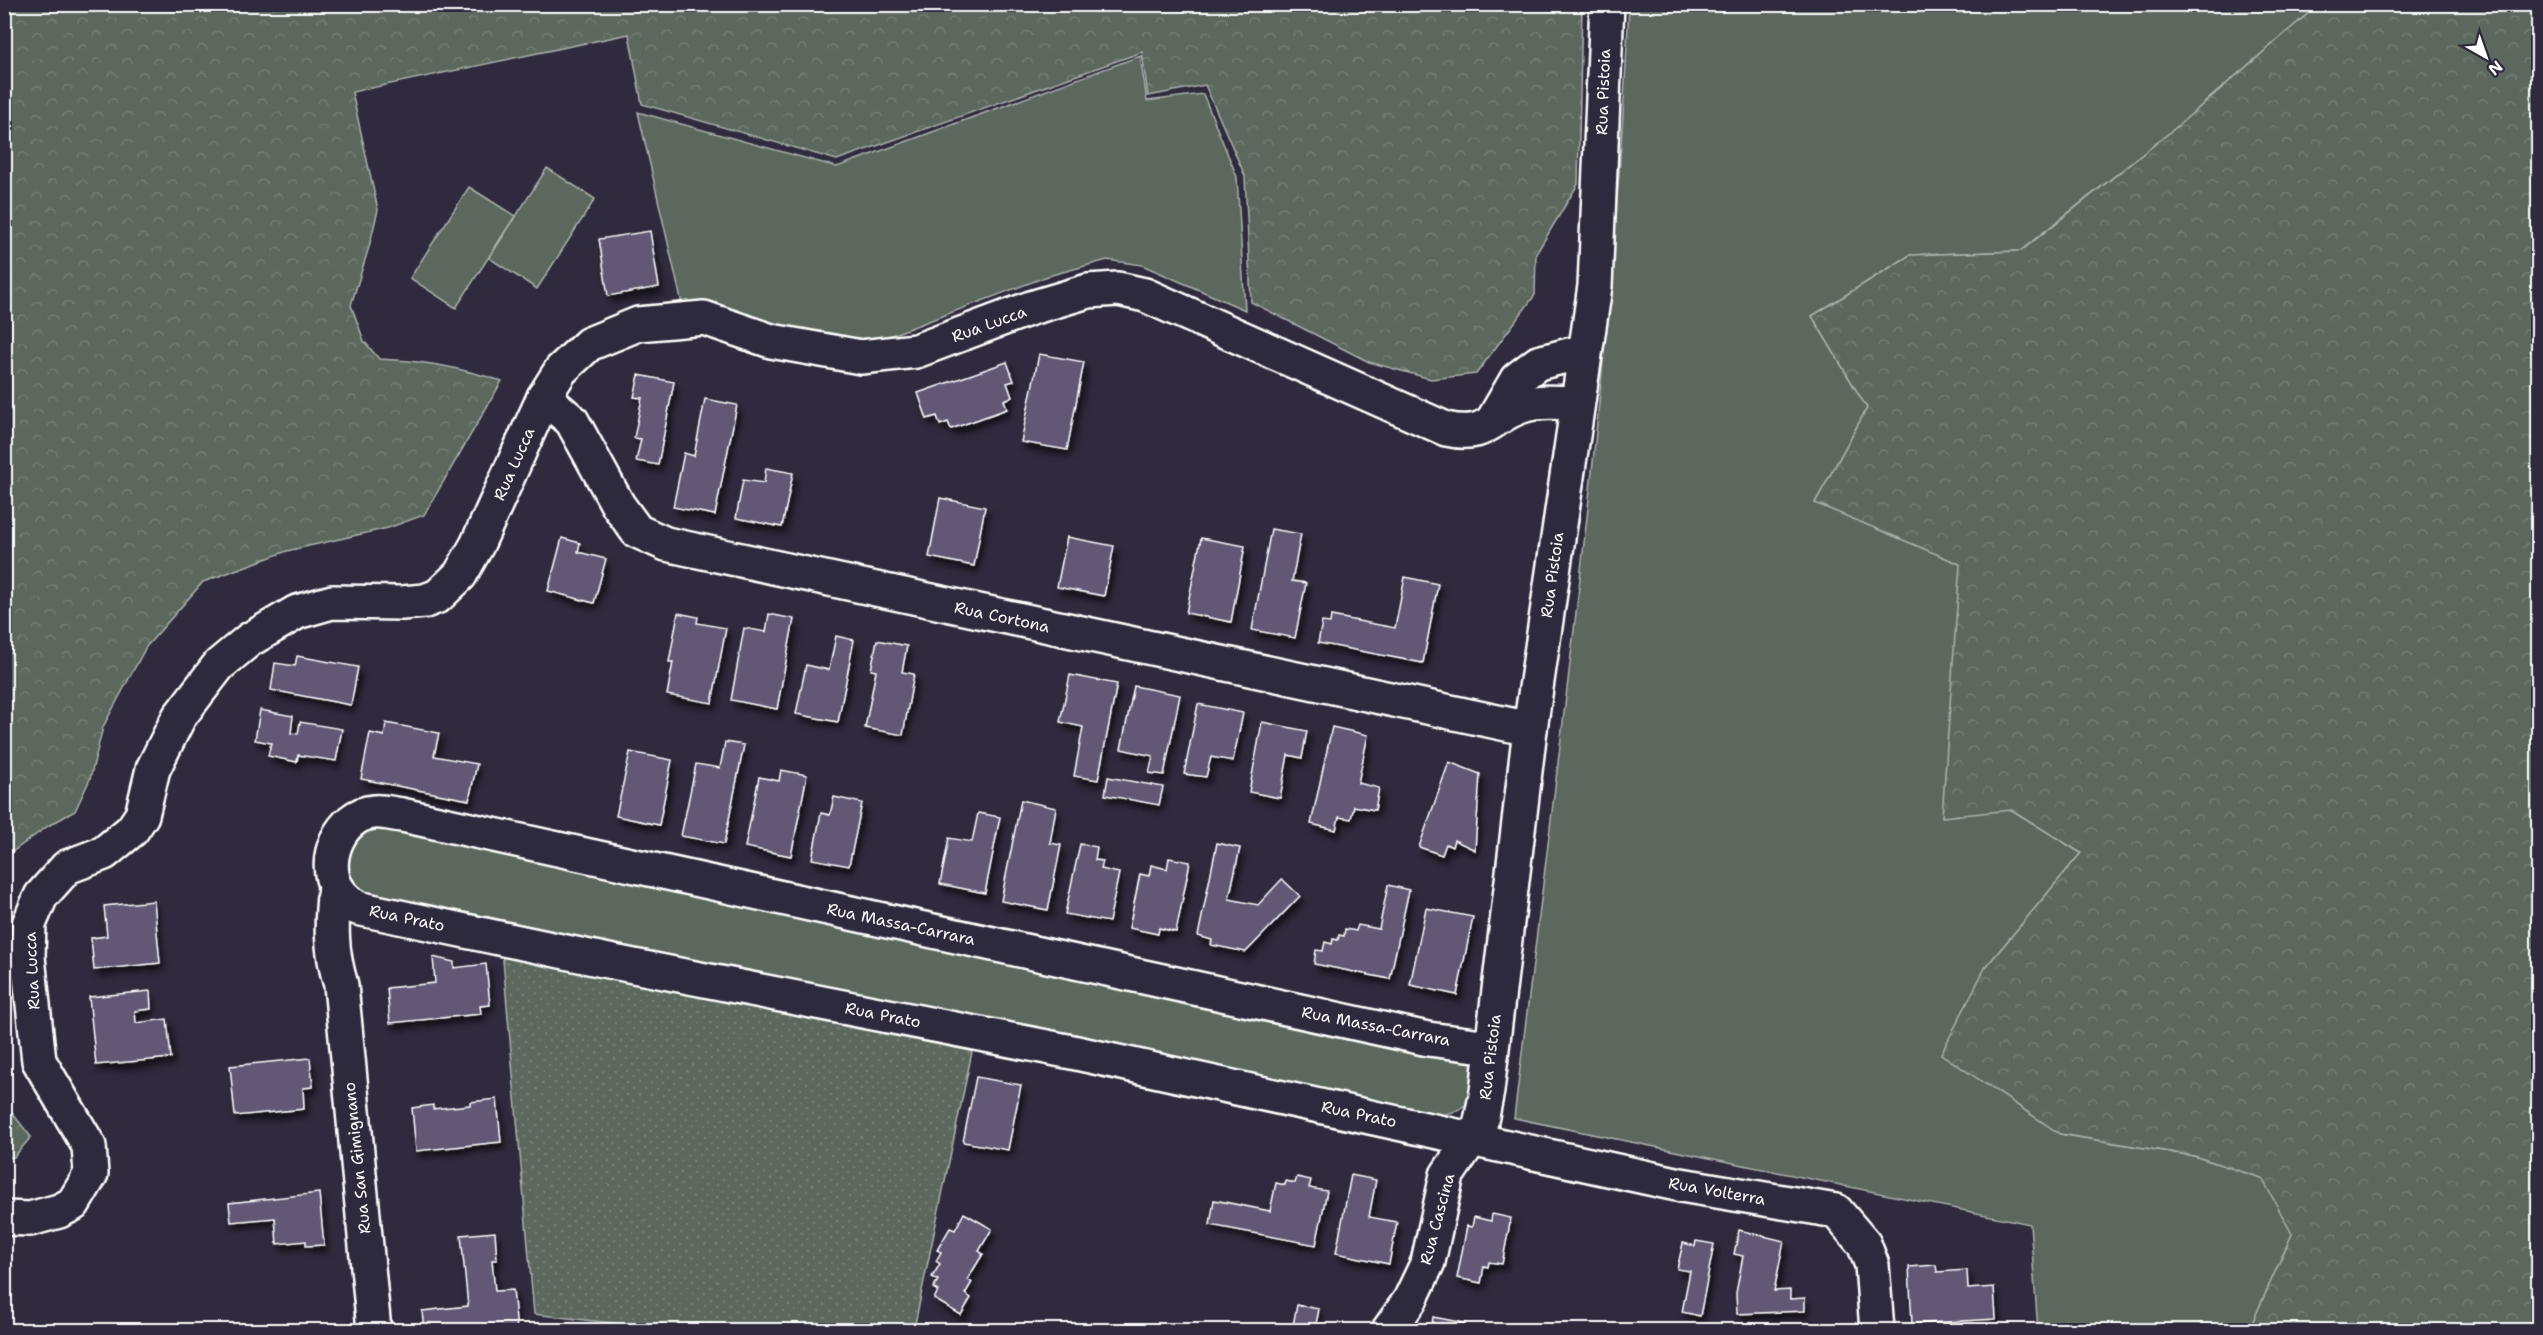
<svg xmlns="http://www.w3.org/2000/svg" width="2543" height="1335" font-family="'Shantell Sans',sans-serif">
	<defs>
		<pattern id="forest-crowns" width="20" height="18" patternUnits="userSpaceOnUse" patternTransform="scale(1.5)"><rect width="20" height="18" fill="#5b675d"/><path d="M2 6a3 3 0 1 1 6 0M12 15a3 3 0 1 1 6 0" fill="none" stroke="#747e75"/></pattern>
		<pattern id="park-dots" width="8" height="8" patternUnits="userSpaceOnUse" patternTransform="scale(1.5)"><rect width="8" height="8" fill="#5b675d"/><path d="M2 2h.1M6 6h.1" fill="none" stroke="#747e75" stroke-width="1.8" stroke-linecap="round"/></pattern>
		<filter id="shadow"><feDropShadow dx="3.5" dy="6" stdDeviation="3" flood-color="#0009"/></filter>
	</defs>
	<rect width="100%" height="100%" fill="#2f2a3d"/>
	<filter id="ink" filterUnits="userSpaceOnUse"><feTurbulence type="fractalNoise" baseFrequency=".0167" numOctaves="2"/><feDisplacementMap in="SourceGraphic" scale="12" xChannelSelector="R" yChannelSelector="G"/><feConvolveMatrix kernelMatrix="1 2 1 2 8 2 1 2 1" color-interpolation-filters="sRGB"/></filter>
	<g filter="url(#ink)">
		<g fill="#5b675d" stroke="#adb3ae" stroke-width="1.5">
			<path d="M1629,5h689l-145,125 -153,121 -110,4 -98,61 55,92 -52,95 145,60 52,247 69,43 -96,115 75,166 134,22 68,22 31,56 -44,96h-211l-8,-106 -516,-106c45,-371 98,-741 115,-1113z"/>
			<polygon points="1140,56 1147,101 1203,94 1237,177 1245,310 1142,265 1107,260 1048,276 889,336 860,339 801,332 682,304 638,112 837,167"/>
			<polygon points="547,168 595,199 537,289 489,258"/>
			<polygon points="469,187 515,216 456,308 410,278"/>
			<path d="M379,826l1091,234 8,13c-8,27 -7,36 -36,42l-1080,-224c-21,-22 -16,-32 -5,-58z"/>
		</g>
		<g fill="url(#forest-crowns)" stroke="#adb3ae" stroke-width="1.5">
			<path d="M5,4l1577,1 -4,179 -42,70 -1,41 -59,79 -45,5 -62,-17 -118,-60 -6,-126 -40,-91 -57,11 -6,-44 -305,108 -195,-56 -13,-70 -277,58 26,118 -9,37 -18,58 13,36 15,18c47,2 77,8 123,22l-78,134 -36,13 -101,23 -84,31 -57,65 -43,80 -13,52 -15,32 -27,15 -43,31z"/>
			<polygon points="2318,5 2538,5 2538,1330 2249,1330 2292,1234 2262,1178 2194,1156 2060,1134 1941,1054 1985,968 2081,853 2012,810 1942,817 1960,564 1815,503 1867,408 1812,316 1910,255 2021,251 2173,130"/>
			<polygon points="4,1096 6,1105 31,1137 14,1157 5,1158"/>
		</g>
		<polygon fill="url(#park-dots)" stroke="#adb3ae" stroke-width="1.5" points="502,949 973,1047 915,1324 741,1330 671,1330 534,1314"/>
		<g fill="#625976" stroke="#fff" stroke-width="1.5" filter="url(#shadow)">
			<polygon points="650,231 659,287 608,296 599,239"/>
			<polygon points="2538,343 2538,361 2530,350"/>
			<polygon points="1039,354 1084,362 1067,450 1021,442"/>
			<polygon points="1007,362 1014,381 1007,383 1012,397 1004,400 1007,409 951,429 948,422 940,425 937,416 927,419 918,393"/>
			<polygon points="639,375 674,382 658,465 636,461 641,439 634,438 642,398 634,397"/>
			<polygon points="705,399 737,405 715,515 673,507 684,453 694,456"/>
			<polygon points="766,468 793,473 782,527 736,518 743,480 764,483"/>
			<polygon points="940,498 985,507 974,566 929,557"/>
			<polygon points="1271,529 1301,534 1292,581 1306,583 1295,638 1252,630"/>
			<polygon points="1067,537 1114,546 1104,596 1057,587"/>
			<polygon points="562,538 580,543 578,552 606,559 594,603 548,591"/>
			<polygon points="1201,538 1245,546 1231,622 1186,613"/>
			<polygon points="1405,577 1438,584 1423,663 1318,643 1322,622 1330,623 1331,616 1395,628"/>
			<polygon points="678,613 698,617 697,623 726,628 712,703 667,695 673,662 669,662"/>
			<polygon points="769,614 794,619 777,709 731,700 744,628 766,632"/>
			<polygon points="836,636 854,640 838,722 796,714 806,665 829,670"/>
			<polygon points="877,640 907,646 902,672 914,674 903,735 865,728 876,671 871,670"/>
			<polygon points="297,656 358,667 351,705 271,690 275,663 295,666"/>
			<polygon points="1070,675 1117,684 1098,780 1074,776 1083,727 1060,722"/>
			<polygon points="1134,686 1180,695 1164,775 1149,773 1153,756 1121,749"/>
			<polygon points="1198,704 1243,713 1233,761 1211,757 1206,777 1184,774"/>
			<polygon points="260,710 293,716 291,733 298,734 300,722 342,729 336,761 298,755 297,762 268,756 271,743 255,740"/>
			<polygon points="1262,722 1307,731 1302,758 1288,755 1280,798 1249,792"/>
			<polygon points="386,723 439,733 434,756 477,764 469,800 361,779 370,733 384,736"/>
			<polygon points="1332,727 1368,735 1358,783 1379,788 1375,810 1354,806 1351,819 1339,817 1336,830 1311,824"/>
			<polygon points="725,742 744,745 724,844 681,836 696,764 720,768"/>
			<polygon points="630,752 672,760 659,825 616,816"/>
			<polygon points="1449,762 1480,774 1475,850 1454,840 1452,847 1446,844 1442,855 1419,847"/>
			<polygon points="781,770 807,775 791,856 745,847 759,777 779,781"/>
			<polygon points="1108,777 1163,787 1159,805 1105,795"/>
			<polygon points="834,797 862,803 849,866 812,859 821,813 830,815"/>
			<polygon points="1021,800 1056,808 1050,843 1061,845 1048,910 1001,901"/>
			<polygon points="978,813 1000,817 985,893 940,884 949,838 972,842"/>
			<polygon points="1217,843 1240,848 1229,899 1258,905 1282,879 1300,896 1246,952 1211,945 1212,940 1198,936"/>
			<polygon points="1080,844 1097,847 1095,860 1103,861 1101,869 1119,873 1109,922 1065,914"/>
			<polygon points="1169,858 1190,862 1176,932 1159,928 1158,934 1129,928 1140,874 1149,876 1151,865 1167,869"/>
			<polygon points="1388,885 1409,890 1390,979 1314,964 1316,950 1323,951 1325,942 1332,944 1333,939 1338,940 1339,935 1344,936 1345,929 1356,931 1358,925 1379,929"/>
			<polygon points="154,901 160,963 94,970 91,938 107,936 104,906"/>
			<polygon points="1426,908 1473,917 1457,995 1410,985"/>
			<polygon points="433,957 454,962 454,968 486,964 490,1005 480,1006 481,1014 390,1023 387,988 435,983"/>
			<polygon points="150,991 151,1009 135,1011 136,1023 167,1019 171,1058 96,1065 89,997"/>
			<polygon points="310,1058 313,1087 303,1088 304,1109 235,1116 230,1066"/>
			<polygon points="976,1077 1021,1085 1008,1150 963,1142"/>
			<polygon points="497,1099 501,1142 416,1151 412,1108 433,1105 433,1109 470,1105 470,1102"/>
			<polygon points="1351,1175 1376,1180 1369,1217 1397,1222 1389,1264 1336,1253"/>
			<polygon points="1297,1177 1311,1180 1309,1188 1327,1191 1316,1245 1210,1225 1214,1200 1270,1211 1276,1183 1285,1185 1286,1181 1295,1183"/>
			<polygon points="319,1193 324,1245 306,1246 306,1241 277,1244 275,1218 231,1222 229,1203"/>
			<polygon points="964,1213 992,1229 979,1251 983,1254 967,1280 972,1282 965,1294 971,1298 961,1315 934,1299 938,1291 933,1288 938,1280 932,1277 940,1264 936,1261 941,1252 937,1250 950,1228 955,1230"/>
			<polygon points="1492,1214 1511,1218 1502,1264 1489,1262 1488,1267 1484,1266 1481,1283 1457,1278 1467,1226 1472,1227 1474,1217 1491,1221"/>
			<polygon points="1739,1230 1784,1241 1774,1291 1790,1290 1790,1299 1805,1298 1805,1311 1737,1314 1736,1293 1743,1256 1734,1254"/>
			<polygon points="495,1232 497,1260 492,1260 495,1291 513,1290 517,1330 424,1330 422,1311 468,1306 461,1235"/>
			<polygon points="1696,1241 1714,1244 1700,1316 1682,1312 1690,1271 1677,1269 1683,1243 1695,1246"/>
			<polygon points="1936,1265 1937,1272 1967,1270 1968,1289 1994,1287 1996,1319 1912,1324 1909,1267"/>
			<polygon points="1297,1305 1319,1309 1315,1330 1292,1330"/>
			<polygon points="1433,1317 1465,1323 1464,1330 1431,1330"/>
			<polygon points="1263,1326 1284,1330 1262,1330"/>
		</g>
		<g fill="none" stroke-linecap="round" stroke-linejoin="round">
			<g stroke="#fff" stroke-width="38">
				<g id="minor">
					<polyline points="544,397 572,421 618,505 637,531 666,544 1530,729"/>
					<polyline points="1492,422 1517,379 1538,363 1585,351"/>
					<path d="M335,886c-4,37 -5,63 6,99l33,345"/>
					<path d="M1491,1047l-63,-8 -1026,-224c-9,-1 -20,-4 -28,-3 -34,2 -53,49 -37,76 5,9 12,14 20,20l251,53 464,91 609,133 155,26 28,33 8,21 5,65"/>
					<path d="M4,1218l26,1 29,-8 14,-7 18,-30 -2,-28 -50,-85 -11,-104 1,-33 12,-28 26,-29 37,-14 28,-23 10,-15 11,-46 26,-52 40,-52 30,-25 48,-28 35,-10 70,1 23,-2 13,-5 22,-21 17,-30 67,-148 17,-27 28,-26 49,-20 66,-6 67,23 90,16 55,-6 115,-43 57,-17 30,-2 27,6 301,134c44,10 43,-14 79,-24 16,-5 35,-2 52,-2"/>
					<polyline points="1389,1330 1410,1300 1428,1262 1447,1175 1480,1126 1487,1091 1530,729 1595,286 1607,4"/>
				</g>
			</g>
			<use href="#minor" stroke="#2f2a3d" stroke-width="33"/>
		</g>
	</g>
	<g text-anchor="middle" dominant-baseline="central" stroke-width="4.5" stroke-linejoin="round" paint-order="stroke">
		<g font-size="16" fill="#fff" stroke="#2f2a3d">
			<text transform="translate(1603 92) rotate(-88)">Rua Pistoia</text>
			<text transform="translate(989 324) rotate(-20)">Rua Lucca</text>
			<text transform="translate(514 464) rotate(-66)">Rua Lucca</text>
			<text transform="translate(1552 575) rotate(-82)">Rua Pistoia</text>
			<text transform="translate(1002 617) rotate(12)">Rua Cortona</text>
			<text transform="translate(407 918) rotate(12)">Rua Prato</text>
			<text transform="translate(901 924) rotate(12)">Rua Massa-Carrara</text>
			<text transform="translate(32 971) rotate(-93)">Rua Lucca</text>
			<text transform="translate(883 1015) rotate(11)">Rua Prato</text>
			<text transform="translate(1376 1026) rotate(11)">Rua Massa-Carrara</text>
			<text transform="translate(1490 1057) rotate(-83)">Rua Pistoia</text>
			<text transform="translate(1359 1114) rotate(12)">Rua Prato</text>
			<text transform="translate(357 1158) rotate(-96)">Rua San Gimignano</text>
			<text transform="translate(1717 1191) rotate(10)">Rua Volterra</text>
			<text transform="translate(1437 1219) rotate(-75)">Rua Cascina</text>
		</g>
	</g>
	<rect width="2543" height="1335" fill="none" stroke="#2f2a3d" stroke-width="24"/>
	<rect x="12" y="12" width="2519" height="1311" fill="none" stroke="#fff" stroke-width="2" filter="url(#ink)"/>
	<g transform="translate(2486 57) rotate(140)" stroke="#2f2a3d" stroke-width="4.5" paint-order="stroke">
	<path d="M0-4.5L10 22L0 15L-10 22Z" fill="#ffffff"/>
	<text y="-9" font-size="16" font-weight="bold" text-anchor="middle" fill="#ffffff">N</text>
	</g>
</svg>
